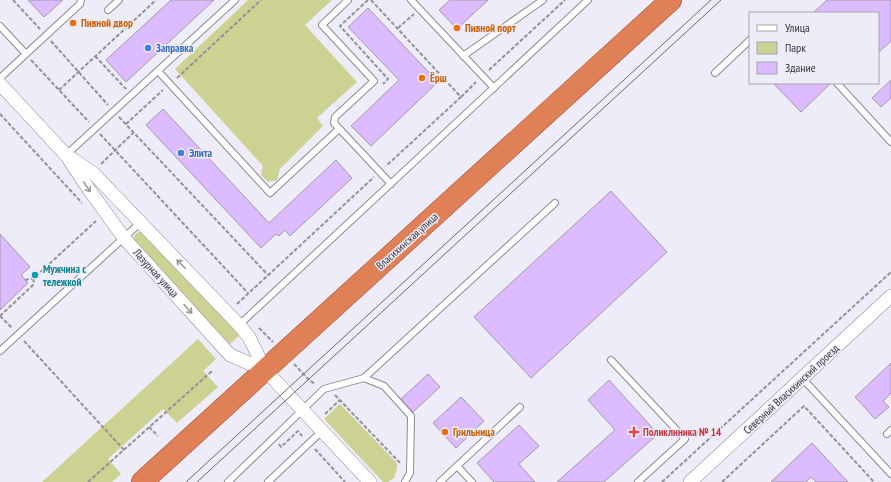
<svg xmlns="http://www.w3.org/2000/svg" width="891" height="482" font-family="'PT Sans Narrow',sans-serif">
	<rect width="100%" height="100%" fill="#efecf9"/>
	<g fill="#ccd392">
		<polygon points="248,0 332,0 305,25 357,82 317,118 323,126 280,169 277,180 268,182 261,175 263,166 175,69"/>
		<polygon points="142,231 240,335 230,344 134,241 134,236 137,233"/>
		<polygon points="198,339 216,359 203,371 218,387 177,423 163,409 108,459 121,474 112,482 42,482"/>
		<polygon points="340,404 397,463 397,469 394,478 388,482 383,482 324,419"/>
	</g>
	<g fill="#dcbcfe" stroke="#a09aa6">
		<polygon points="28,0 63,0 44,17"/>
		<polygon points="171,0 214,0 126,82 106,60"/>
		<polygon points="450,0 488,0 457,29 439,10"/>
		<polygon points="827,0 891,0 891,41 878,53 878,13 813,13"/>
		<polygon points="368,8 438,82 371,146 351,126 399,80 348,27"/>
		<polygon points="891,80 891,98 881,107 872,98"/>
		<polygon points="773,83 831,83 801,112"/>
		<polygon points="163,109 269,223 336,160 352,178 290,236 285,230 279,236 276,234 261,248 146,125"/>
		<polygon points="611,191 667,252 531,378 474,317"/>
		<polygon points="0,234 30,267 21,275 28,283 0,310"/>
		<polygon points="891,363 891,393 883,401 889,407 875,419 855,397"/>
		<polygon points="428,374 440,387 413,412 401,399"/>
		<polygon points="609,380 658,434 604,482 557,482 615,430 588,400"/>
		<polygon points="461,397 484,421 456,448 433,423"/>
		<polygon points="519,425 539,446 519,464 535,482 494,482 477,463"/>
		<polygon points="812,443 848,482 816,482 811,477 806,482 771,482"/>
	</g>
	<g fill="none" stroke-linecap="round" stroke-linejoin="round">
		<g stroke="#8c8a95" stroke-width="8">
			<g id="service">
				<polyline points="348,0 322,25 374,81 335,117 334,123 391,184"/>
				<polyline points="411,0 494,88"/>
				<polyline points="108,10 119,0"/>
				<polyline points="0,26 26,54"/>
				<polyline points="463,56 543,0"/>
				<polyline points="158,71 270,193 339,129"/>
				<polyline points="715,73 750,40"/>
				<polyline points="0,78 80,4 81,0"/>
				<polyline points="837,83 891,142"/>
				<polyline points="66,155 235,0"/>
				<polyline points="239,325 588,0"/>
				<polyline points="0,351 141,222"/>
				<polyline points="611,360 685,439 638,482"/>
				<polyline points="364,378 555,203"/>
				<polyline points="802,378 891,474"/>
				<polyline points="887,434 891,430"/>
				<polyline points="457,466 472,482"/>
				<polyline points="228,482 324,389 364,378 384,386 411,416 410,473 405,482"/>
				<polyline points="268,482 322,431"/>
				<polyline points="440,482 520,407"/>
			</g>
		</g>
		<g stroke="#8c8a95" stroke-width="14">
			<g id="minor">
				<polyline points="0,84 66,155 90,191 124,238 230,355 265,370"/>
				<polyline points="66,155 93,173 239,325 249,337 265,370 370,482"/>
				<polyline points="690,482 891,296"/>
			</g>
		</g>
		<g stroke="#9f5232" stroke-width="22">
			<polyline id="trunk" points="142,482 671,0"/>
		</g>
		<g stroke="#929099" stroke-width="2" stroke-dasharray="4 2" stroke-linecap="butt">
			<polyline points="13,0 40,29"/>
			<polyline points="368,0 340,26 388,79 383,84"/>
			<polyline points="371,0 461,97 386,166"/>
			<polyline points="398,28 414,14"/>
			<polyline points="51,41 108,105"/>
			<polyline points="95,56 126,89"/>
			<polyline points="31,60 89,122"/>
			<polyline points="489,70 565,0"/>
			<polyline points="177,78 261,0"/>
			<polyline points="59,90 156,0"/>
			<polyline points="461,97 476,82"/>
			<polyline points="0,114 82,203"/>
			<polyline points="119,117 268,275"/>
			<polyline points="126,124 163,90"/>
			<polyline points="100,134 248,293"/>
			<polyline points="101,164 133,133"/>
			<polyline points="25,280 34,278 96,221"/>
			<polyline points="237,304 374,177"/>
			<polyline points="0,316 12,328"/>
			<polyline points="0,316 33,285 34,278"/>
			<polyline points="259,328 273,342"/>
			<polyline points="24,341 124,450"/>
			<polyline points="294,364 309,380 315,384"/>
			<polyline points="335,395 401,464"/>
			<polyline points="325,414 340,400"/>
			<polyline points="149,427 158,436"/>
			<polyline points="279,444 281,447 298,431 302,436"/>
			<polyline points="315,449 345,482"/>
			<polyline points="88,482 212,371"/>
			<polyline points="662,482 891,272"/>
			<polyline points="722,482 804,406 874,482"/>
		</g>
		<use href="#service" stroke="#fff" stroke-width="6"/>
		<use href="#minor" stroke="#fff" stroke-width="13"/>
		<use href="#trunk" stroke="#df8057" stroke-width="21"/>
		<g stroke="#69676f" stroke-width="1">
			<polyline points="186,482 711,0"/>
			<polyline points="197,482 721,0"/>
		</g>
	</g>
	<defs><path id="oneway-shaft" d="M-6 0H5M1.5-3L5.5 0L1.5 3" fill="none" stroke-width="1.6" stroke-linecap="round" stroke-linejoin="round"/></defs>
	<g stroke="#9a9a9c">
		<use href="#oneway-shaft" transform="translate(87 187) rotate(56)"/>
		<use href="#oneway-shaft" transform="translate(181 264) rotate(-134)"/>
		<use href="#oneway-shaft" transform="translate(188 309) rotate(48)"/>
	</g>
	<g fill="#e8710a" stroke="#efecf9" stroke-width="1.5">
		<circle cx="73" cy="23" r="4"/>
		<circle cx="457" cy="28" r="4"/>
		<circle cx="422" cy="78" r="4"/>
		<circle cx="445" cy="432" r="4"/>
	</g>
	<g fill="#3f7fe0" stroke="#efecf9" stroke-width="1.5">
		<circle cx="148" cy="48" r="4"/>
		<circle cx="181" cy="153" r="4"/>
	</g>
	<circle fill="#0f9aa8" stroke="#efecf9" stroke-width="1.5" cx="35" cy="275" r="4"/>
	<path fill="#e0444e" stroke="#efecf9" stroke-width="1.5" d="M632 426h4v4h4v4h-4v4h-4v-4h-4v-4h4z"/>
	<g text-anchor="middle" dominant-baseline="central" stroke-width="3" stroke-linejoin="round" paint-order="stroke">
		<g font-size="11" font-weight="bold" fill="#c56008" stroke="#efecf9" text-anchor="start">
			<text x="81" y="23">Пивной двор</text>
			<text x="465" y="28">Пивной порт</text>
			<text x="430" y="78">Ёрш</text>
			<text x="453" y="432">Грильница</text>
		</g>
		<g font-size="11" font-weight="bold" fill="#366cbe" stroke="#efecf9" text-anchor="start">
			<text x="156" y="48">Заправка</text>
			<text x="189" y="153">Элита</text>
		</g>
		<g font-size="11" fill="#36353a" stroke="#efecf9">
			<text transform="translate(407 241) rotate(-42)">Власихинская улица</text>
			<text transform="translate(156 273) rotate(48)">Лазурная улица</text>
			<text transform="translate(791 389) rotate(-43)">Северный Власихинский проезд</text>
		</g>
		<g font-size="11" font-weight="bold" fill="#0d838f" stroke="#efecf9" text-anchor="start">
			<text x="43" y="269">Мужчина с<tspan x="43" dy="13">тележкой</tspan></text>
		</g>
		<g font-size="11" font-weight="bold" fill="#be3a42" stroke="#efecf9" text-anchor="start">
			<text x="643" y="432">Поликлиника № 14</text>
		</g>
	</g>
	<rect x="749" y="12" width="130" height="72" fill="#efecf9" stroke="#a5a3ad"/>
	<rect x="757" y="25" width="20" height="6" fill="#ffffff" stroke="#a5a3ad"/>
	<text x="785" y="32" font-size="12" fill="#36353a">Улица</text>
	<rect x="757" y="42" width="20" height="12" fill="#ccd392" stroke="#a5a3ad"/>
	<text x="785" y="52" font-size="12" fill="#36353a">Парк</text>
	<rect x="757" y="62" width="20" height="12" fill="#dcbcfe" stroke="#a5a3ad"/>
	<text x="785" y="72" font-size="12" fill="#36353a">Здание</text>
</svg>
